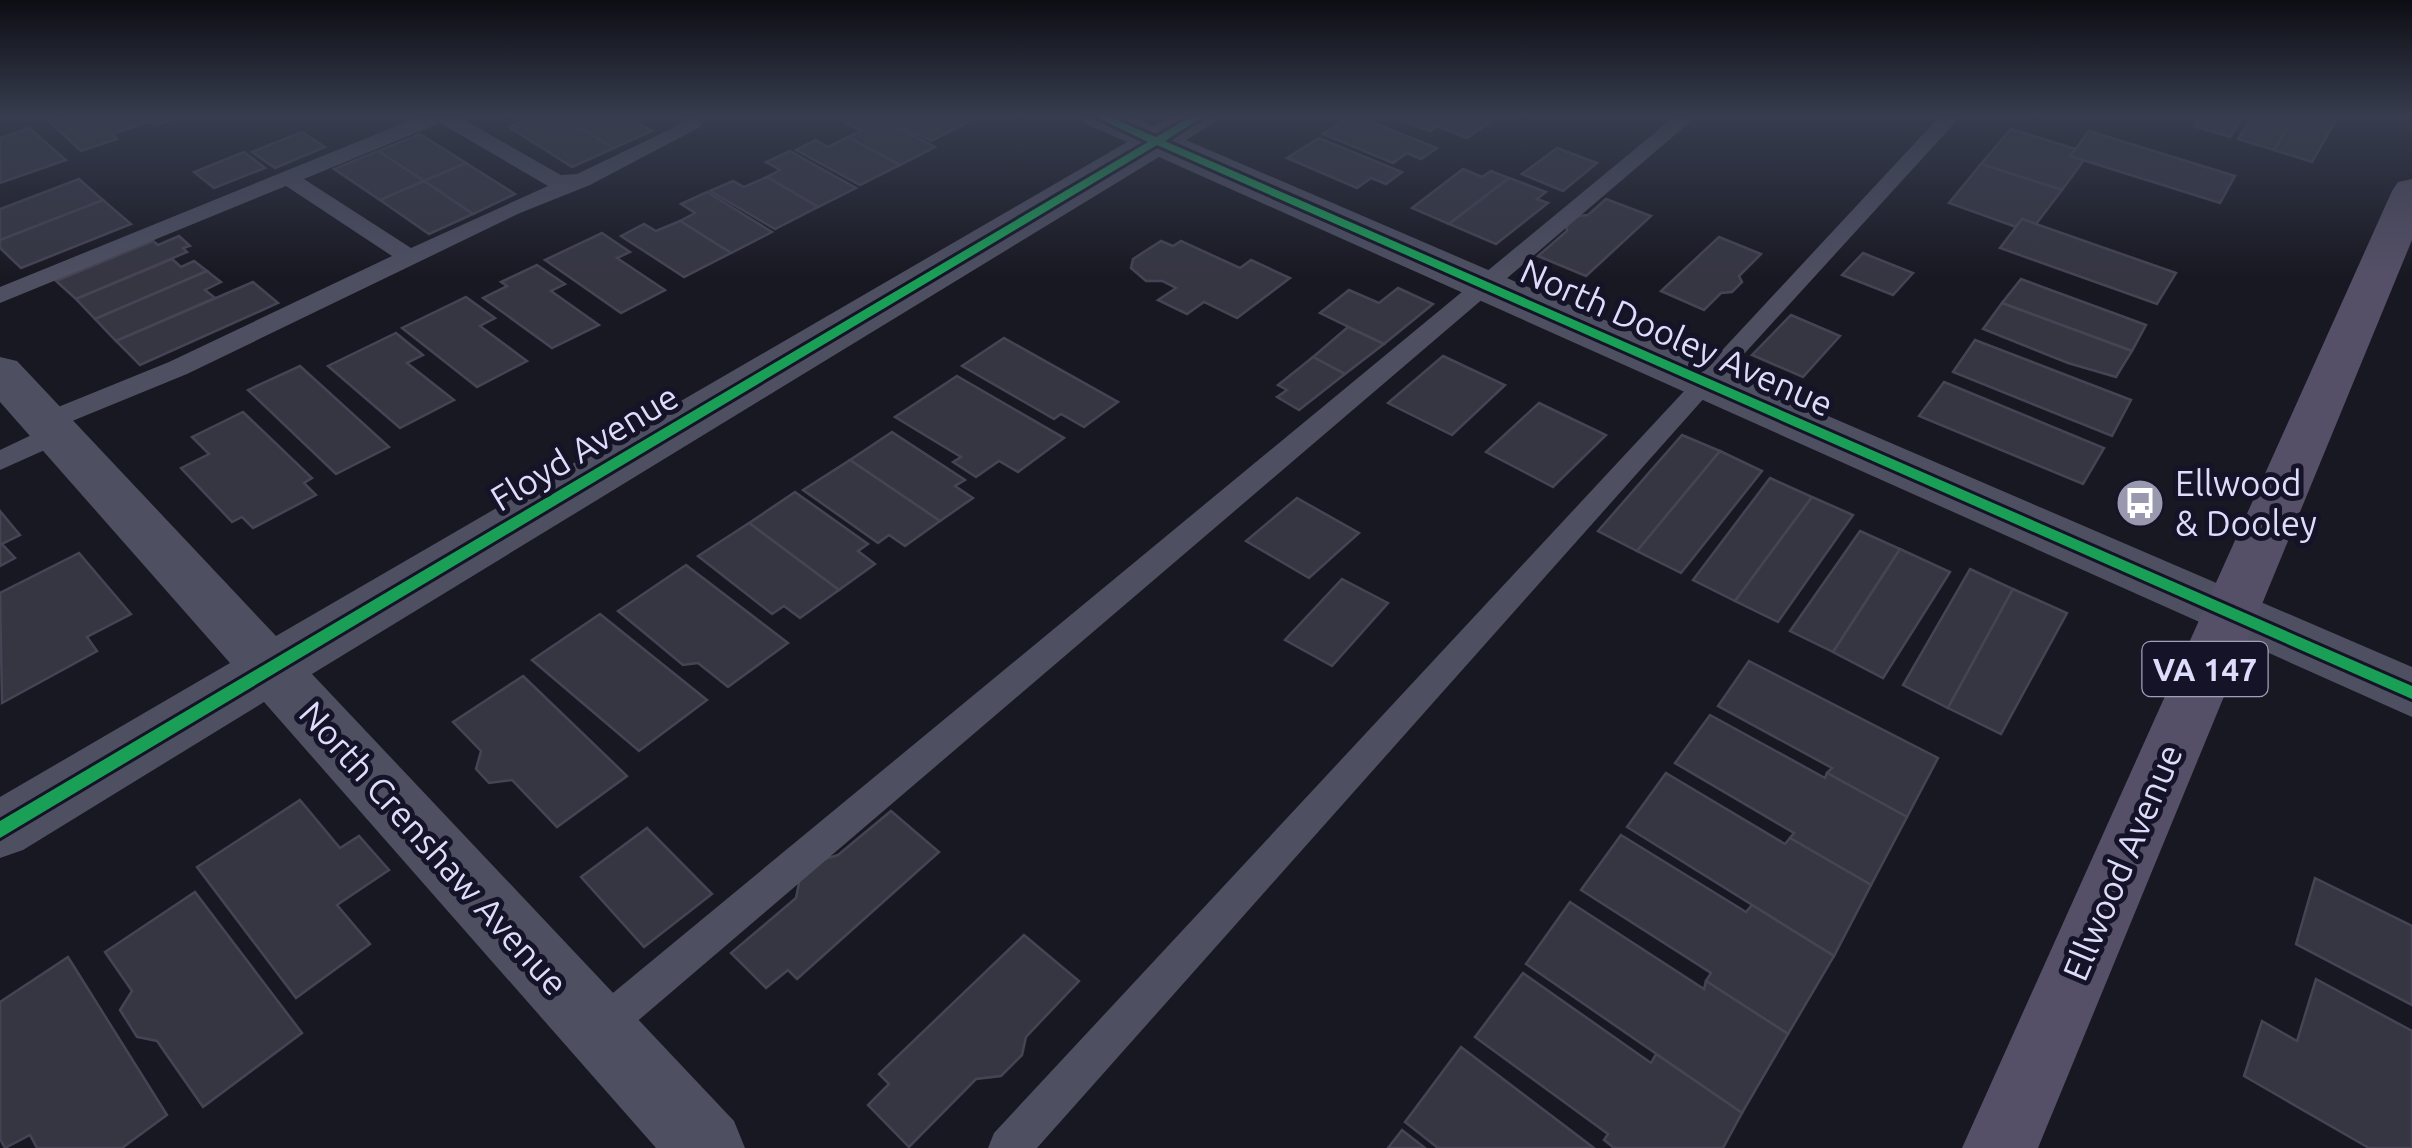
<svg xmlns="http://www.w3.org/2000/svg" width="2412" height="1148" font-family="Ubuntu,sans-serif">
	<rect width="100%" height="100%" fill="#181822"/>
	<g fill="#363643" stroke="#454454" stroke-width="2.5">
		<polygon points="68,116 117,116 130,128 112,134 117,139 81,151 50,122"/>
		<polygon points="117,116 181,116 156,125 150,121 130,128"/>
		<polygon points="535,116 561,116 614,148 572,167 509,127"/>
		<polygon points="561,116 625,116 652,131 614,148"/>
		<polygon points="862,116 875,116 935,147 900,165 848,137 861,131 846,123"/>
		<polygon points="880,116 955,116 968,122 931,141"/>
		<polygon points="1351,116 1356,116 1437,148 1421,159 1407,153 1393,163 1323,134"/>
		<polygon points="1390,116 1475,116 1490,122 1467,138 1437,126 1430,131"/>
		<polygon points="2201,116 2243,116 2230,137 2194,126"/>
		<polygon points="2253,116 2295,116 2274,150 2238,139"/>
		<polygon points="2295,116 2337,118 2312,162 2274,150"/>
		<polygon points="29,128 66,160 0,183 0,138"/>
		<polygon points="2011,129 2076,149 2070,156 2084,160 2062,190 1981,164"/>
		<polygon points="2089,131 2235,176 2220,203 2070,156"/>
		<polygon points="302,132 325,147 275,168 252,152"/>
		<polygon points="420,134 466,163 424,181 378,151"/>
		<polygon points="848,137 900,165 860,185 796,150 816,140 828,147"/>
		<polygon points="1319,138 1402,172 1386,184 1371,178 1357,188 1287,158"/>
		<polygon points="1557,148 1597,163 1563,191 1522,174"/>
		<polygon points="378,151 424,181 380,200 334,169"/>
		<polygon points="790,151 856,188 818,207 767,177 780,170 766,162"/>
		<polygon points="244,152 265,168 214,188 194,172"/>
		<polygon points="466,163 515,194 473,214 424,181"/>
		<polygon points="1981,164 2062,190 2036,224 2022,219 2016,227 1949,203"/>
		<polygon points="1463,169 1482,177 1491,171 1509,178 1449,224 1412,208"/>
		<polygon points="767,177 818,207 775,229 710,191 733,181 744,187"/>
		<polygon points="1509,178 1546,192 1537,199 1548,203 1496,244 1449,224"/>
		<polygon points="79,179 103,200 0,240 0,209"/>
		<polygon points="424,181 473,214 429,234 380,200"/>
		<polygon points="707,192 772,232 731,253 680,221 695,213 681,204"/>
		<polygon points="1606,199 1651,216 1586,276 1538,256 1567,231 1566,224 1576,216 1588,215"/>
		<polygon points="103,200 131,224 21,268 0,248 0,240"/>
		<polygon points="2022,219 2036,224 2176,273 2157,304 2000,248"/>
		<polygon points="680,221 731,253 684,277 621,236 644,224 656,231"/>
		<polygon points="602,233 630,252 617,258 665,290 621,313 545,260"/>
		<polygon points="179,236 190,246 183,248 187,252 76,299 56,281 153,241 158,245"/>
		<polygon points="1719,237 1761,254 1739,276 1742,282 1732,292 1721,293 1704,310 1661,291"/>
		<polygon points="1161,241 1173,246 1181,241 1240,268 1251,260 1290,278 1237,318 1204,302 1187,314 1158,300 1176,288 1162,281 1146,281 1131,268 1133,259"/>
		<polygon points="1863,253 1913,273 1893,295 1842,275"/>
		<polygon points="172,259 181,267 194,261 207,271 95,319 76,299"/>
		<polygon points="537,265 565,284 551,291 599,325 552,348 483,298 507,286 501,282"/>
		<polygon points="207,271 221,282 205,290 215,298 116,341 95,319"/>
		<polygon points="2021,279 2146,325 2132,351 2002,303"/>
		<polygon points="253,282 278,303 140,365 116,341"/>
		<polygon points="1398,288 1433,304 1384,344 1320,313 1349,290 1379,303"/>
		<polygon points="466,297 495,318 480,326 527,361 477,387 402,328"/>
		<polygon points="2002,303 2132,351 2116,377 2068,363 1983,329"/>
		<polygon points="1791,315 1840,336 1803,377 1752,355"/>
		<polygon points="1348,327 1384,344 1345,374 1313,357"/>
		<polygon points="396,333 423,355 407,363 454,400 400,428 328,366"/>
		<polygon points="1004,338 1118,402 1084,427 1061,414 1054,419 962,366"/>
		<polygon points="1975,340 2131,400 2112,436 1953,372"/>
		<polygon points="1443,356 1505,385 1452,435 1388,403"/>
		<polygon points="1313,357 1345,374 1299,410 1277,397 1287,390 1278,385"/>
		<polygon points="300,366 389,447 336,474 248,390"/>
		<polygon points="957,376 1064,438 1018,472 999,461 976,477 953,462 961,457 895,417"/>
		<polygon points="1944,382 2104,448 2083,484 1919,416"/>
		<polygon points="1539,403 1606,435 1553,487 1486,452"/>
		<polygon points="243,412 312,478 304,483 316,495 253,528 242,517 232,522 181,468 209,454 192,437"/>
		<polygon points="892,432 965,480 955,486 973,498 940,521 850,460"/>
		<polygon points="1682,435 1720,451 1637,551 1598,531"/>
		<polygon points="1720,451 1762,471 1681,573 1637,551"/>
		<polygon points="850,460 940,521 905,546 889,535 878,543 803,490"/>
		<polygon points="1770,478 1812,497 1735,601 1693,580"/>
		<polygon points="795,492 868,544 858,551 875,564 839,590 749,523"/>
		<polygon points="1812,497 1853,515 1778,622 1735,601"/>
		<polygon points="1297,498 1359,533 1309,578 1246,541"/>
		<polygon points="0,511 20,535 2,544 15,558 0,566"/>
		<polygon points="749,523 839,590 800,618 784,606 772,614 698,556"/>
		<polygon points="1860,531 1900,549 1833,652 1790,631"/>
		<polygon points="1900,549 1950,572 1883,678 1833,652"/>
		<polygon points="79,553 131,614 87,637 97,651 2,703 0,593"/>
		<polygon points="686,565 788,643 728,687 698,663 683,665 618,611"/>
		<polygon points="1970,569 2013,589 1948,708 1903,685"/>
		<polygon points="1342,579 1388,603 1332,666 1285,640"/>
		<polygon points="2013,589 2067,613 2001,734 1948,708"/>
		<polygon points="600,614 707,700 639,751 532,660"/>
		<polygon points="1749,661 1938,758 1907,817 1827,773 1832,768 1718,706"/>
		<polygon points="523,676 627,776 557,827 512,780 489,783 476,769 481,751 453,722"/>
		<polygon points="1710,715 1825,778 1827,773 1907,817 1871,885 1790,838 1794,833 1675,763"/>
		<polygon points="1666,773 1785,844 1790,838 1871,885 1834,956 1627,827"/>
		<polygon points="300,800 340,848 359,836 389,870 337,905 370,944 296,998 197,867"/>
		<polygon points="891,811 939,852 797,979 788,970 766,988 731,953 796,898 800,878 819,861 838,855"/>
		<polygon points="647,828 712,894 644,947 581,877"/>
		<polygon points="1621,835 1746,912 1752,905 1834,956 1788,1034 1706,981 1711,973 1581,890"/>
		<polygon points="2315,878 2412,926 2412,1005 2296,944"/>
		<polygon points="195,892 302,1033 203,1107 157,1041 137,1037 120,1010 132,991 105,952"/>
		<polygon points="1570,902 1704,989 1706,981 1788,1034 1742,1113 1526,964"/>
		<polygon points="1024,935 1079,981 1026,1037 1022,1055 1001,1076 976,1079 909,1147 868,1105 889,1084 879,1074"/>
		<polygon points="68,957 167,1115 122,1148 37,1148 30,1135 5,1148 0,1139 0,1002"/>
		<polygon points="1523,973 1651,1063 1656,1054 1742,1113 1723,1148 1614,1148 1604,1140 1608,1134 1475,1037"/>
		<polygon points="2316,979 2412,1031 2412,1148 2369,1148 2244,1076 2262,1021 2297,1041"/>
		<polygon points="1461,1047 1594,1148 1438,1148 1405,1122"/>
		<polygon points="1402,1130 1425,1148 1388,1148"/>
	</g>
	<g fill="none" stroke-linecap="round" stroke-linejoin="round">
		<g fill="#4e5062" fill-rule="evenodd">
			<path d="M421,116h36l104,59 16,-1 104,-50 -4,-8h20l5,10 -112,59 -70,28 -333,161 -127,52 11,8 -4,6 -67,30v-20l42,-20 -10,-8 4,-6 133,-54 223,-106 -106,-70 -286,117v-16zM440,123l108,63 -137,62 -107,-69z"/>
			<polygon points="1675,116 1697,116 613,1042 599,1048 585,1042 579,1029 585,1016"/>
			<polygon points="1940,116 1961,116 1714,387 1037,1148 988,1148 994,1133"/>
		</g>
		<polygon fill="#4e5062" fill-rule="evenodd" points="1080,116 1131,116 1154,126 1172,116 1218,116 1212,124 1186,140 2412,667 2412,717 1159,157 312,674 734,1121 745,1148 656,1148 264,702 23,850 0,858 0,797 230,663 0,402 0,357 17,361 276,636 1127,142 1086,124"/>
		<polygon fill="#555067" fill-rule="evenodd" points="2412,179 2412,240 2038,1148 1962,1148 2392,191 2398,182"/>
		<g stroke="#141327" stroke-width="6">
			<polygon id="cycleway" points="1094,116 1107,116 1156,137 1192,116 1204,116 1165,141 2412,686 2412,699 1157,145 0,838 0,821 1148,142"/>
		</g>
		<use href="#cycleway" fill="#1a9f57" fill-rule="evenodd"/>
	</g>
	<linearGradient id="sky" x2="0" y2="1"><stop stop-color="#0d0d13"/><stop offset="0.42" stop-color="#373d4f"/><stop offset="1" stop-color="#373d4f" stop-opacity="0"/></linearGradient>
	<rect width="2412" height="277" fill="url(#sky)"/>
	<defs>
		<g id="bus-disc" transform="scale(2.5)"><circle r="9.5" fill="#9898af" stroke="#141327"/><path d="M-5-6H5V4H4V6H2V4H-2V6H-4V4H-5ZM-3.5-4V0h7V-4ZM-3.5 1.2v1.5H-2V1.2ZM2 1.2v1.5H3.5V1.2Z" fill="#fff"/></g>
	</defs>
	<g fill-rule="evenodd">
		<use href="#bus-disc" x="2140" y="503"/>
	</g>
	<g text-anchor="middle" dominant-baseline="central" stroke-width="10" stroke-linejoin="round" paint-order="stroke">
		<rect fill="#141327" stroke="#a1a0bb" stroke-width="2.5" x="2142.5" y="642" width="125" height="54" rx="8"/>
		<g font-size="32" font-weight="bold" fill="#ddddfb">
			<text x="2205" y="669">VA 147</text>
		</g>
		<g font-size="35" fill="#ddddfb" stroke="#141327">
			<text transform="translate(1677 337) rotate(24)">North Dooley Avenue</text>
			<text transform="translate(584 447) rotate(-31)">Floyd Avenue</text>
			<text transform="translate(434 848) rotate(48)">North Crenshaw Avenue</text>
			<text transform="translate(2122 862) rotate(-67)">Ellwood Avenue</text>
		</g>
		<g font-size="35" fill="#ddddfb" stroke="#141327" text-anchor="start">
			<text x="2175" y="483">Ellwood<tspan x="2175" dy="40">&amp; Dooley</tspan></text>
		</g>
	</g>
</svg>
